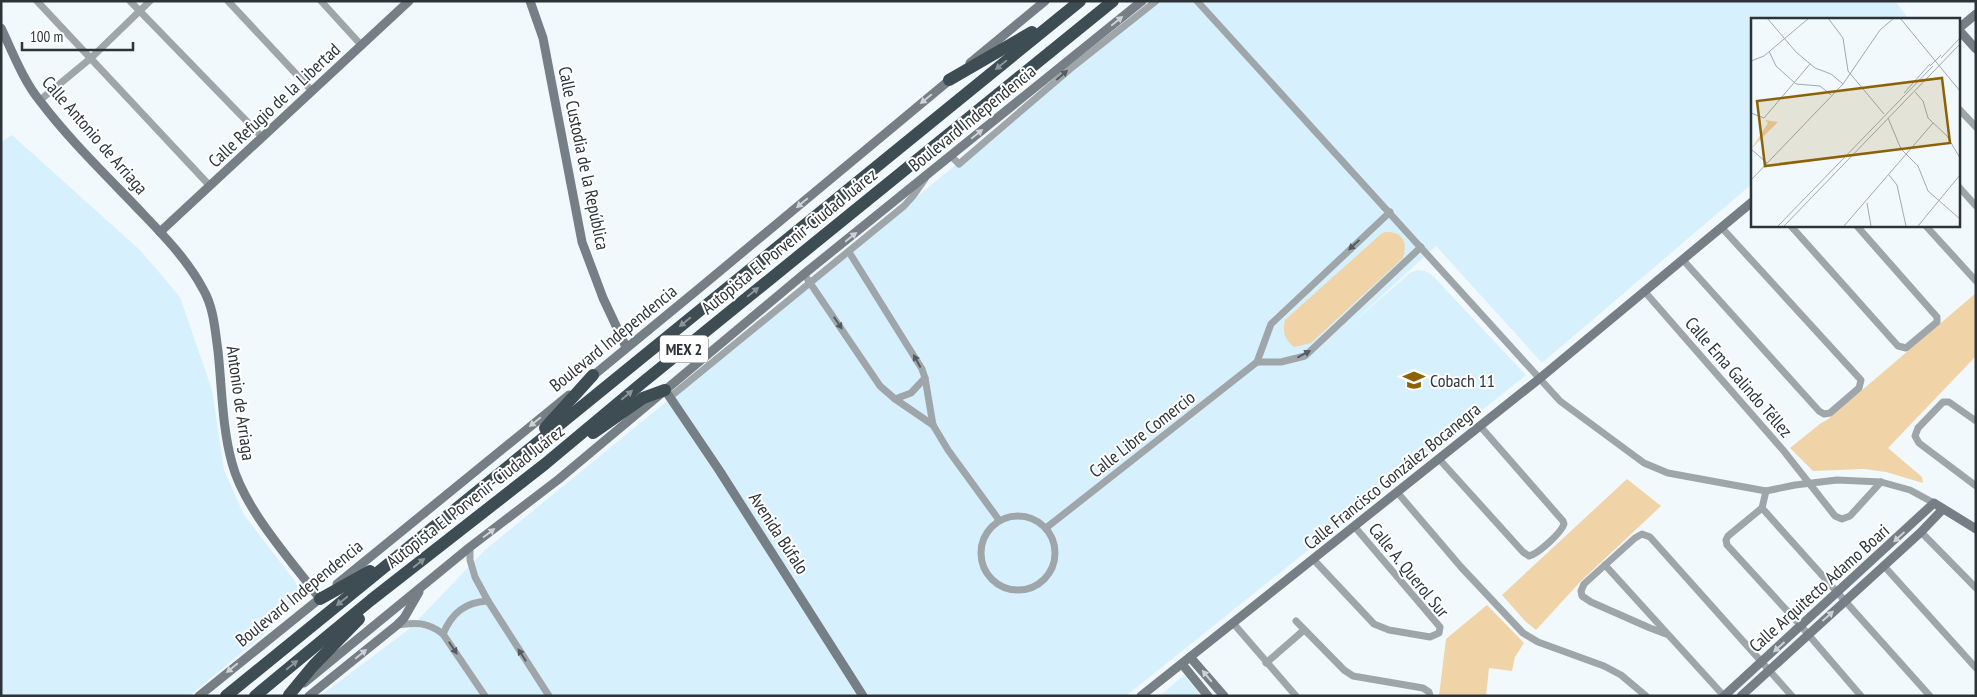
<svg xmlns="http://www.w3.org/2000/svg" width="1977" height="697" font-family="'PT Sans Narrow',sans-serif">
	<rect width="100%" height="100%" fill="#f2f9fd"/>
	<g fill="#d7f0fe">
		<polygon points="1156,1 1895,1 1909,19 1752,19 1752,184 1542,363 1436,246 1349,326 1410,273 1417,270 1425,271 1432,275 1526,375 1476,415 1465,420 1443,438 1432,451 1126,696 320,696 409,629 485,550"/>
		<polygon points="12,135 141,251 180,297 212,390 224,470 244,515 295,581 299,592 297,599 263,635 189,696 1,696 1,142"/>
		<polygon points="1184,675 1201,696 1160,696"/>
	</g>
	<g fill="#f0d3a7">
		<path d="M1385,232c18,-1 23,11 18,26l-92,85 -17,4c-9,-7 -12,-15 -9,-27l96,-86z"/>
		<polygon points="1976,293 1976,356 1888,448 1922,477 1923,483 1886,472 1864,469 1813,471 1790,448 1821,423 1827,420"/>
		<polygon points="1627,479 1661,506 1581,581 1536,630 1525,621 1502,595"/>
		<polygon points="1487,605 1524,643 1515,657 1512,671 1489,668 1486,696 1439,696 1446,639"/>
	</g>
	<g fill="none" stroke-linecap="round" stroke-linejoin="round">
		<g stroke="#9fa6aa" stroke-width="7">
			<polyline points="37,1 210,186"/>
			<polyline points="130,1 262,137"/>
			<polyline points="228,1 312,91"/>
			<polyline points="321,1 362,46"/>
			<polyline points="1197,1 1560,401 1644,463 1668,473 1766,491 1795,485 1837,480 1881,482 1910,490 1934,503"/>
			<polyline points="39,101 91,58 150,1"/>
			<polyline points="1958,108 1976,127"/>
			<polyline points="951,156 959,164 1070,69 1156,1"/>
			<polyline points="1958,186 1976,206"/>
			<polyline points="1790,225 1898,346 1906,348 1937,322 1937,317 1856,225"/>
			<polyline points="1925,225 1976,281"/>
			<polyline points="849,252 922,369 925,378 933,425 948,450 999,520"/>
			<polyline points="1683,260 1819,411 1824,414 1830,413 1859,388 1861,380 1722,228"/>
			<polyline points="804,274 880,386 895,399 933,425"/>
			<polyline points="1645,292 1783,450 1835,516 1842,519 1850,516 1881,482"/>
			<polyline points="1257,362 1281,362 1305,356 1421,247"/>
			<polyline points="670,397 904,206 913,196 925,179"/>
			<polyline points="895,399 911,393 925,378"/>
			<polyline points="1976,421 1949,402 1943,402 1918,428 1915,436 1919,443 1976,486"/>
			<path d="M1439,459l84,93 6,4c9,-2 32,-23 35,-32l-1,-3 -83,-95"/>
			<polyline points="1766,491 1762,508 1728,536 1726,540 1727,545 1801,626 1861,696"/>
			<polyline points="1397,492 1461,567 1523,633 1538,642 1604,666 1621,675 1646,696"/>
			<polyline points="1762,508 1930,696"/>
			<circle cx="1018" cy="553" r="37"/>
			<polyline points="1046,528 1257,362 1271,324 1390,212"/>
			<polyline points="1921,532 1976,588"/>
			<polyline points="470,547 470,560 475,577 488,601 549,696"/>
			<polyline points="1313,559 1374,624 1389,630 1430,637 1439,633 1440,627 1354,526"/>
			<polyline points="1605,565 1724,696"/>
			<polyline points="1884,566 1976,668"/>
			<polyline points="1296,621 1344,670 1353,676 1423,688 1429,692 1430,696"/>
			<polyline points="1233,623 1296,696"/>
			<path d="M397,625c18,-3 31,-3 46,9l42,62"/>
			<path d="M443,634c9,-21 22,-32 45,-33"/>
			<polyline points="1666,634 1650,628 1591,602 1582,596 1581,591 1584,584 1635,538 1642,534 1650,537 1792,696"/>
			<polyline points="1266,663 1304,630"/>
		</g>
		<g stroke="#757f85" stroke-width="9">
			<polyline points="530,1 543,38 582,242 603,298 626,347"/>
			<path d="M1,28c12,25 22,52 39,73 31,41 69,77 104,114 22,23 44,46 59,74 11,19 12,41 15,62 4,37 4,76 14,112 12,46 59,97 88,136"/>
			<polyline points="1958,29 1976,49"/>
			<polyline points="1958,29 1976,14"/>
			<polyline points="970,63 1045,1"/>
			<polyline points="160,232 409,1"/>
			<polyline points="589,379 696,291 952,78"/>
			<polyline points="665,390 719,470 863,696"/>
			<polyline points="337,584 569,395"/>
			<polyline points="1190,657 1224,696"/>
			<polyline points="1182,664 1208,696"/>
			<polyline points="304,683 470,547 559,479 804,274 1142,1"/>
			<polyline points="199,696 323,596"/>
			<polyline points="309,696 397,625 404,618 419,592"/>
			<polyline points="1141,696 1539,379 1752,202"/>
			<polyline points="1724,696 1934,503 1976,529"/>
			<polyline points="1741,696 1921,532 1943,509"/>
		</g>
		<g stroke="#3e4c54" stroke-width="12">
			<polyline points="949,80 1032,32"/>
			<polyline points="545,428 593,375"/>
			<polyline points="593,433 643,398 665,390"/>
			<polyline points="320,599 370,571"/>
			<polyline points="289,695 313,666 359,619"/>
			<polyline points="226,696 1080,1"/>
			<polyline points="255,696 371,600 545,464 642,383 1113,1"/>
		</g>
	</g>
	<defs><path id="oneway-solid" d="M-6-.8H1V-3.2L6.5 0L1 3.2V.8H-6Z" transform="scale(1.25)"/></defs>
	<g fill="#cfd2d4">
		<use href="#oneway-solid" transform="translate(1117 21) rotate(-39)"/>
		<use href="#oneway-solid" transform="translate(926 99) rotate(141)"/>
		<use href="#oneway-solid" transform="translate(977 134) rotate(-39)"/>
		<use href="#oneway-solid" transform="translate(802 203) rotate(140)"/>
		<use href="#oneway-solid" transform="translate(851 237) rotate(-39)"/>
		<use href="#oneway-solid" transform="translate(535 422) rotate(141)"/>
		<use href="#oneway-solid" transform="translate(489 533) rotate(-37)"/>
		<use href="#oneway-solid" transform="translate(1899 537) rotate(137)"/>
		<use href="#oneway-solid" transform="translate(1828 616) rotate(-42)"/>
		<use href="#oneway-solid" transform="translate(1779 647) rotate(138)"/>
		<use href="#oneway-solid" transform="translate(361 654) rotate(-39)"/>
		<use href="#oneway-solid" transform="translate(232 668) rotate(141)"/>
		<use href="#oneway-solid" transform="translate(1207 676) rotate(-130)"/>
	</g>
	<g fill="#8b9498">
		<use href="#oneway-solid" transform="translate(1001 65) rotate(141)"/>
		<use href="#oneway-solid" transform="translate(753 292) rotate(-39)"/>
		<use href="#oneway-solid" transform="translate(685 322) rotate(141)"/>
		<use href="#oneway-solid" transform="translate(627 395) rotate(-40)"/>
		<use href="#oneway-solid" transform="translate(419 563) rotate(-38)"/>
		<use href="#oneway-solid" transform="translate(342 601) rotate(141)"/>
		<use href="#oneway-solid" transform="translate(292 665) rotate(-39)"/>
	</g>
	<g fill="#555c5f">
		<use href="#oneway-solid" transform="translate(1062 75) rotate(-41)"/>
		<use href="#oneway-solid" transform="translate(1354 245) rotate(137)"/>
		<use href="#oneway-solid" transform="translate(838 323) rotate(56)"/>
		<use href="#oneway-solid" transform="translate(1304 354) rotate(-28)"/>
		<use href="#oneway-solid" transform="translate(917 361) rotate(-119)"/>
		<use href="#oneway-solid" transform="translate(453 648) rotate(56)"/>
		<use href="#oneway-solid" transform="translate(522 655) rotate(-123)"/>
	</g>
	<defs>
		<g id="school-bare" transform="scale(1.725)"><path d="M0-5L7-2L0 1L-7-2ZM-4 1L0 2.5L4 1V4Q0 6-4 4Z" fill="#8d6207" stroke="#fff" stroke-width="2.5" paint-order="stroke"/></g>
	</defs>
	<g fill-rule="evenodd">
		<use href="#school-bare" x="1414" y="380"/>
	</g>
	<g text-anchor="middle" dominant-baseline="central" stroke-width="4" stroke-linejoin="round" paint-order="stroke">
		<rect fill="#fff" stroke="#6c7173" stroke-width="1" x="660" y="335.5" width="48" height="27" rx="4"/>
		<g font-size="16" font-weight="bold" fill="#2d3437">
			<text x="684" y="349">MEX 2</text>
		</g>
		<g font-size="18" fill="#2d3437" stroke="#fff">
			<text transform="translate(274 105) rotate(-43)">Calle Refugio de la Libertad</text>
			<text transform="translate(972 118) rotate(-39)">Boulevard Independencia</text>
			<text transform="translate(95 135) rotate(49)">Calle Antonio de Arriaga</text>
			<text transform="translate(584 158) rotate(78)">Calle Custodia de la República</text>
			<text transform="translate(789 241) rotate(-39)">Autopista El Porvenir-Ciudad Juárez</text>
			<text transform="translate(613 338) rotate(-39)">Boulevard Independencia</text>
			<text transform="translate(1739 377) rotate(49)">Calle Ema Galindo Téllez</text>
			<text transform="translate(241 403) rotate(82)">Antonio de Arriaga</text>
			<text transform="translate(1142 434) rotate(-38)">Calle Libre Comercio</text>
			<text transform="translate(1392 476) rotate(-39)">Calle Francisco González Bocanegra</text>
			<text transform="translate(475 496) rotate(-38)">Autopista El Porvenir-Ciudad Juárez</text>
			<text transform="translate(779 533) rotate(57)">Avenida Búfalo</text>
			<text transform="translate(1409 570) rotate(51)">Calle A. Querol Sur</text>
			<text transform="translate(1819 588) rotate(-42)">Calle Arquitecto Adamo Boari</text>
			<text transform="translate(299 593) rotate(-39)">Boulevard Independencia</text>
		</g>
		<g font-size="18" fill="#2d3437" stroke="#fff" text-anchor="start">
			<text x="1430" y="380">Cobach 11</text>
		</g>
	</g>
	<g transform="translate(1751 18)">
		<rect width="209" height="209" fill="#f2f9fd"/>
		<path d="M14,102l13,2 -27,27 17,-26z" fill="#f0d3a7"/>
		<path fill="none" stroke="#a3aaae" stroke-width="1" d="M16,0l29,34 19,16 16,6 12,10M77,0l15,20 5,33 36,43M149,0l60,73M18,33l7,15 20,18 24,2 11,9M190,40l19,-20M0,43l13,-5 45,-38M179,48l11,-11M164,74l8,9 5,17 19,18 13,22M153,75l26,-29M0,95l13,5 46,-54M137,100l13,31 17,17 10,25 32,28M0,131l16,14M138,157l8,10 9,41M0,162l92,-96 37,-54 14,-12M116,185l4,23M27,208l155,-160M33,208l176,-182M93,208l89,-103M167,208l42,-51"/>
		<path fill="#8d6207" fill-opacity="0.15" stroke="#8d6207" stroke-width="2.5" d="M191,60l8,65 -185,23 -8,-65z"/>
		<rect width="209" height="209" fill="none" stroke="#2d3437" stroke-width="2.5"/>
	</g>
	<rect width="1977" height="697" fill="none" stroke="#2d3437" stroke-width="5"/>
	<path d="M22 42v8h111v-8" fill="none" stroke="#2d3437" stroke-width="2.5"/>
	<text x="30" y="42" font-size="15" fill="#2d3437" stroke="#ffffff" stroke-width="4" paint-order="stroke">100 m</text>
</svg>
